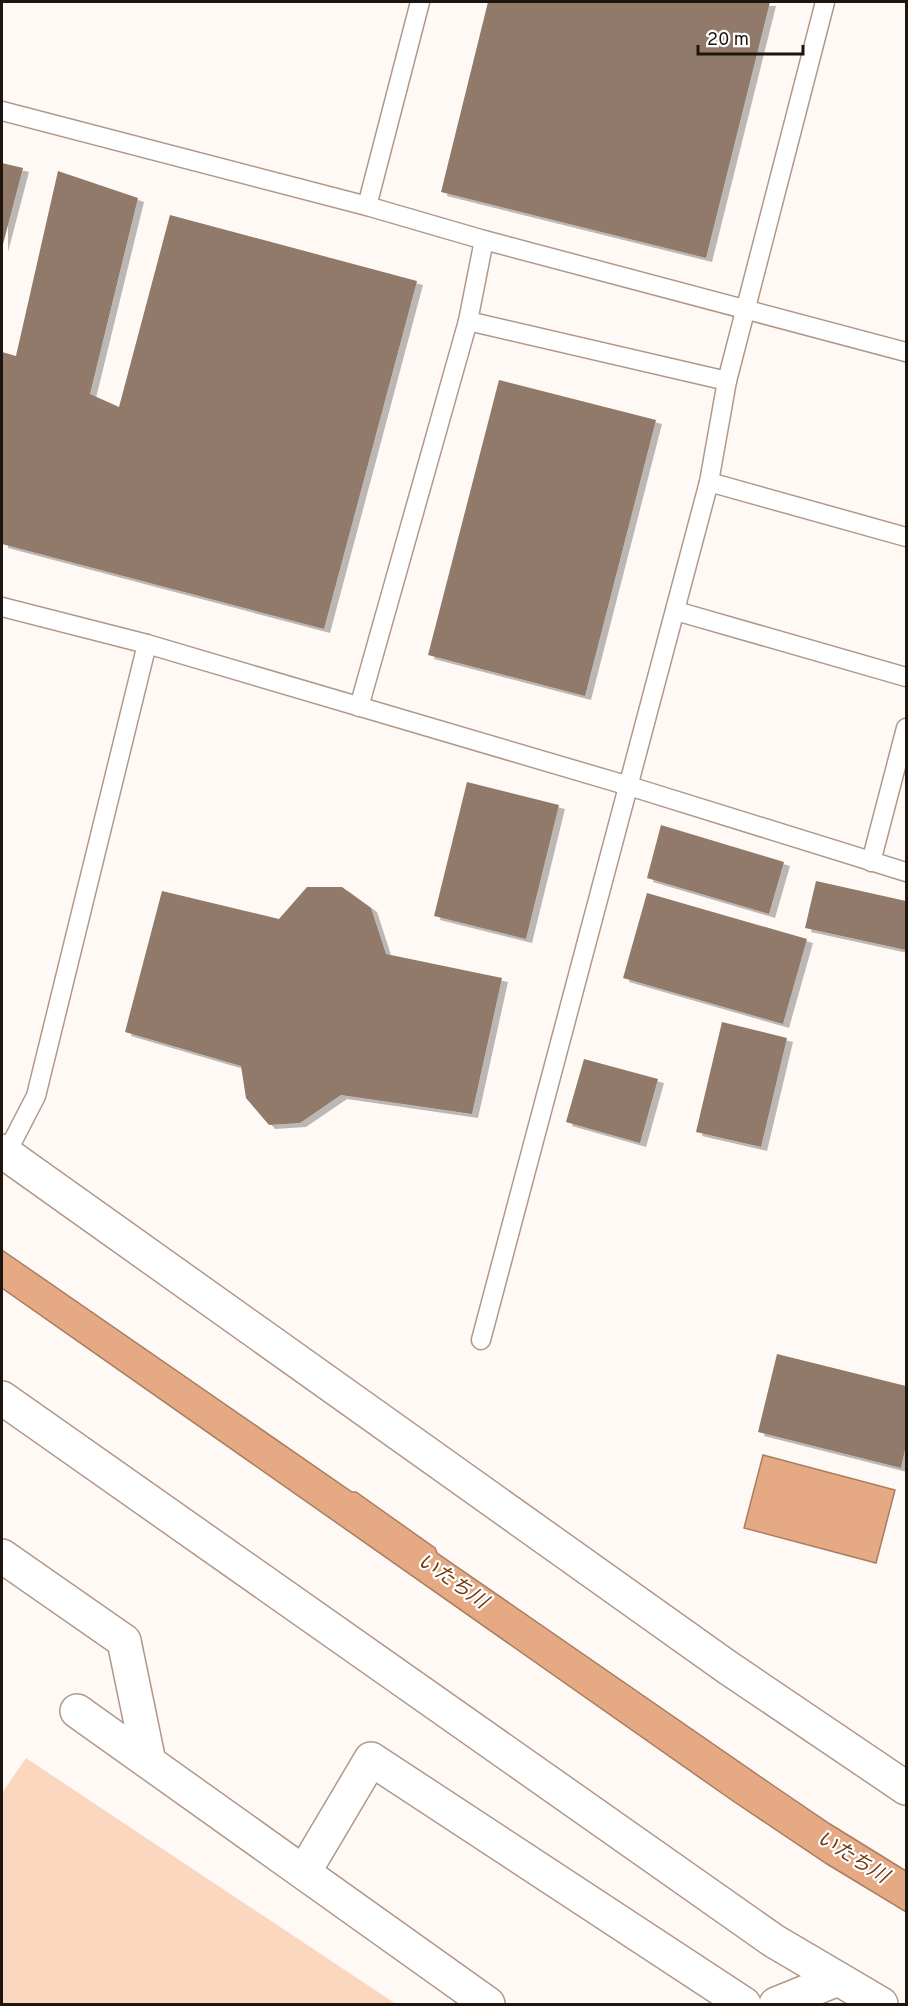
<svg xmlns="http://www.w3.org/2000/svg" width="908" height="2006" font-family="Overpass,'Noto Sans JP',sans-serif">
	<defs>
		<filter id="shadow"><feDropShadow dx="6" dy="4" stdDeviation="0" flood-color="#0004"/></filter>
	</defs>
	<rect width="100%" height="100%" fill="#fff9f6"/>
	<polygon fill="#fcd7bf" points="26,1758 396,2004 2,2004 2,1793"/>
	<g fill="#e5aa83" stroke="#a97d60" stroke-width="1.5">
		<polygon points="2,1250 352,1492 356,1492 435,1548 437,1553 774,1786 830,1824 906,1871 906,1912 827,1864 733,1801 2,1288"/>
		<polygon points="763,1455 895,1490 876,1563 744,1528"/>
	</g>
	<g fill="#927a6a" filter="url(#shadow)">
		<polygon points="488,2 770,2 706,258 441,192"/>
		<polygon points="2,163 23,168 2,248"/>
		<polygon points="58,171 138,198 90,394 119,407 170,215 417,281 324,629 2,544 2,352 16,356"/>
		<polygon points="499,380 656,420 585,696 428,655"/>
		<polygon points="467,782 559,805 526,939 434,916"/>
		<polygon points="661,825 784,862 769,914 647,878"/>
		<polygon points="816,881 906,901 906,950 805,928"/>
		<polygon points="307,887 342,887 371,908 386,954 502,978 472,1114 341,1095 300,1123 269,1125 246,1098 241,1066 125,1032 162,891 279,919"/>
		<polygon points="647,893 807,939 783,1024 623,978"/>
		<polygon points="722,1022 787,1038 761,1147 696,1132"/>
		<polygon points="584,1059 658,1079 640,1143 566,1122"/>
		<polygon points="777,1354 906,1386 906,1445 901,1468 758,1432"/>
	</g>
	<g fill="none" stroke-linecap="round" stroke-linejoin="round">
		<g stroke="#b19888" stroke-width="21">
			<g id="lane">
				<polyline points="2,111 367,206 484,240 906,352"/>
				<polyline points="367,206 420,2"/>
				<polyline points="468,321 484,240"/>
				<polyline points="727,381 825,2"/>
				<polyline points="709,482 906,537"/>
				<polyline points="2,607 147,644 629,786 906,872"/>
				<polyline points="676,611 906,677"/>
				<polyline points="359,707 468,321 727,381 709,482 481,1340"/>
				<polyline points="871,862 906,728"/>
				<polyline points="6,1154 36,1096 147,644"/>
			</g>
		</g>
		<g stroke="#b19888" stroke-width="36">
			<g id="street">
				<polyline points="2,1151 727,1667 906,1788"/>
				<polyline points="2,1398 774,1941 881,2004"/>
				<polyline points="2,1556 124,1641 149,1762"/>
				<polyline points="77,1711 488,2004"/>
				<polyline points="304,1872 371,1759 744,2004"/>
				<polyline points="776,2004 838,1979"/>
			</g>
		</g>
		<use href="#lane" stroke="#fff" stroke-width="18"/>
		<use href="#street" stroke="#fff" stroke-width="33"/>
	</g>
	<g text-anchor="middle" dominant-baseline="central" stroke-width="4.5" stroke-linejoin="round" paint-order="stroke">
		<g font-size="20" font-style="italic" fill="#703a0d" stroke="#fff">
			<text transform="translate(452 1582) rotate(35)">いたち川</text>
			<text transform="translate(852 1858) rotate(32)">いたち川</text>
		</g>
	</g>
	<rect width="908" height="2006" fill="none" stroke="#1e150f" stroke-width="6"/>
	<path d="M698 45v9h105v-9" fill="none" stroke="#1e150f" stroke-width="3"/>
	<text x="707" y="45" font-size="18" fill="#1e150f" stroke="#ffffff" stroke-width="4.5" paint-order="stroke">20 m</text>
</svg>
